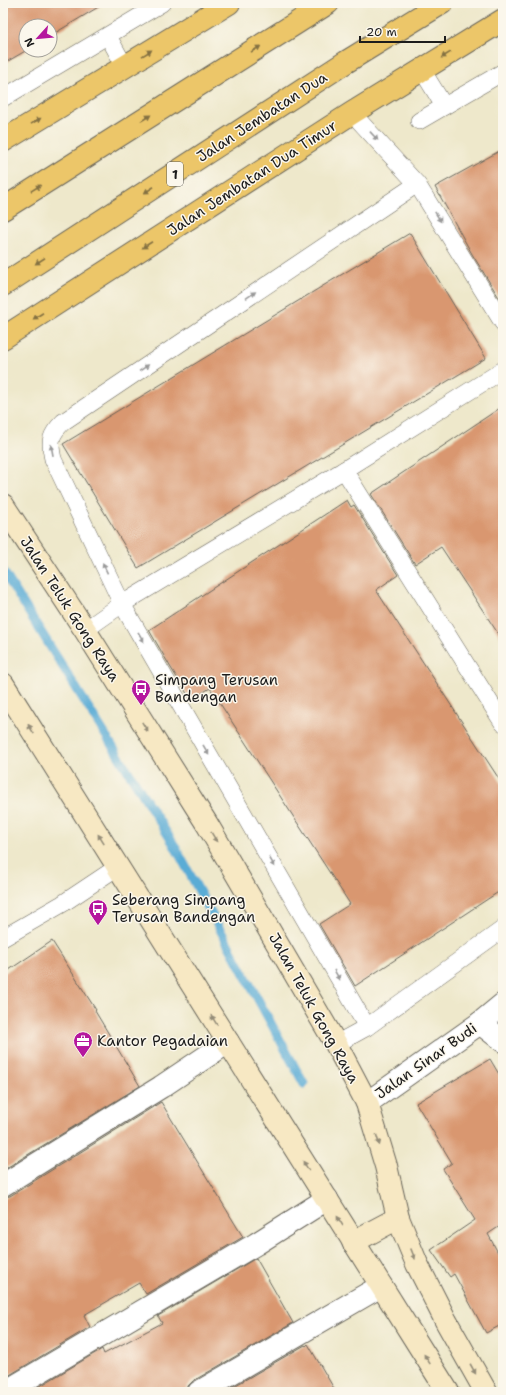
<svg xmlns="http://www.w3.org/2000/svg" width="506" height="1395" font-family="'Shantell Sans',sans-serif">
	<rect width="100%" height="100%" fill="#fbf7ec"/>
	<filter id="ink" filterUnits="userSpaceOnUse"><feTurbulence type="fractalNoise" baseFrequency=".025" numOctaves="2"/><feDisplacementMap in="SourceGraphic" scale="8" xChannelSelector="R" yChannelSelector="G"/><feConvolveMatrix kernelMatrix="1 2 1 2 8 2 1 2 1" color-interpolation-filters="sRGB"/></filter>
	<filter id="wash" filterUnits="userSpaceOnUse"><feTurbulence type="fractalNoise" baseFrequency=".012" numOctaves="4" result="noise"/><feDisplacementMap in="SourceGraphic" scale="16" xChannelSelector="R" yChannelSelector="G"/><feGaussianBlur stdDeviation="0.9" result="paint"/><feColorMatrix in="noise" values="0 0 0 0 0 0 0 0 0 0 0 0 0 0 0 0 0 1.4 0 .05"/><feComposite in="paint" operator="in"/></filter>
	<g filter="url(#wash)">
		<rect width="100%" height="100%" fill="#eee8cb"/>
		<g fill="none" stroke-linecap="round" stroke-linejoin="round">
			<polyline stroke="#5aacd5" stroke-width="9" points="3,571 173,843 304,1084"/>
		</g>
		<g id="blocks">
			<g fill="#d9976f">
				<polygon points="3,3 105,3 50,36 50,26 26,26 27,50 3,64"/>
				<polygon points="503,149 503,304 472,254 435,187"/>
				<polygon points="410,233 486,358 138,568 63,444"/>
				<polygon points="503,406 503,641 441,547 415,564 371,494"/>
				<polygon points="347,500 351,507 354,505 398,575 376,590 503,785 503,889 355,986 319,924 350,904 210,688 191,700 171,668 149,630"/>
				<polygon points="52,941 96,1010 95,1011 140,1086 3,1170 3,974"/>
				<polygon points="490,1059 503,1081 503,1224 488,1234 503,1262 503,1324 486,1333 454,1274 450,1277 431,1250 475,1220 443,1169 452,1163 416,1103"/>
				<polygon points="161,1102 243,1237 146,1294 139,1283 84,1315 90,1327 3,1379 3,1197 10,1196"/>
				<polygon points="256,1258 293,1323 193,1381 188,1386 187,1392 30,1392 102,1349 104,1354 162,1323 158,1316"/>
				<polygon points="308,1344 336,1392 224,1392 305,1345 306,1346"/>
			</g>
		</g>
	</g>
	<g filter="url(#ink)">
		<use href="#blocks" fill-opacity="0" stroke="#666359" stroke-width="1"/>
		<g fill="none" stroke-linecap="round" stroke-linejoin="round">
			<g stroke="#666359" stroke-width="18">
				<g id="lane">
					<polyline points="108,36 125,67"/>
					<polyline points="422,70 444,106"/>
					<polyline points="3,98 162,3"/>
					<polyline points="352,113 417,184 503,323"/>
					<polyline points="419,121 503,72"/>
					<polyline points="344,470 503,723"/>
					<polyline points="85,630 122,604 344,470 503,370"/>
					<polyline points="3,938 62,904 119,866"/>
					<path d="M367,1027l-245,-423 -69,-145c-4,-18 -3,-24 10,-37l354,-238"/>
					<polyline points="336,1044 367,1027 503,929"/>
				</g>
			</g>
			<g stroke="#666359" stroke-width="24">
				<g id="street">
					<polyline points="480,1023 503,1041"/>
					<polyline points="367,1103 480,1023 503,1004"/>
					<polyline points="3,1185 161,1087 228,1042"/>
					<polyline points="5,1392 256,1244 327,1199"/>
					<polyline points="199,1392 381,1286"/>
				</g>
			</g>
			<g stroke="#666359" stroke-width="24">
				<g id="secondary">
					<polyline points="3,505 85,630 207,824 336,1044 367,1103 386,1166 398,1218 417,1264 446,1321 486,1392"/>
					<polyline points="3,684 448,1392"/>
					<polyline points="353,1242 398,1218"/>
				</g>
			</g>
			<g stroke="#666359" stroke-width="24">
				<g id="primary">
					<polyline points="3,141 229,3"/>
					<polyline points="3,338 352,113 503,20"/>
				</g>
			</g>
			<g stroke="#666359" stroke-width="24">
				<g id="highway">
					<polyline points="3,209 328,3"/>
					<polyline points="3,285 346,62 442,3"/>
				</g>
			</g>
			<use href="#lane" stroke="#fff" stroke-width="17"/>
			<use href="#street" stroke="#fff" stroke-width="22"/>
			<use href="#secondary" stroke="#f7e8c3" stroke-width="22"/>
			<use href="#primary" stroke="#ecc669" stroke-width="22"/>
			<use href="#highway" stroke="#ecc669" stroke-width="22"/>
		</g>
		<defs><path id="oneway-solid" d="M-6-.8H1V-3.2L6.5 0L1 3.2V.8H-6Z"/></defs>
		<g fill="#847142">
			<use href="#oneway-solid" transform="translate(256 49) rotate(-32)"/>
			<use href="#oneway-solid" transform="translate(147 53) rotate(-32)"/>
			<use href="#oneway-solid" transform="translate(446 55) rotate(148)"/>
			<use href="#oneway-solid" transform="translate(146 118) rotate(-32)"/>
			<use href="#oneway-solid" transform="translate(36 121) rotate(-31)"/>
			<use href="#oneway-solid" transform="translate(36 188) rotate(-32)"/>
			<use href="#oneway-solid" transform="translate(149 190) rotate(147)"/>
			<use href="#oneway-solid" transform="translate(147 245) rotate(147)"/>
			<use href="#oneway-solid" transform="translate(40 261) rotate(147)"/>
			<use href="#oneway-solid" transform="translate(38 316) rotate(147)"/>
		</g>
		<g fill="#999">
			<use href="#oneway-solid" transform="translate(374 136) rotate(47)"/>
			<use href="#oneway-solid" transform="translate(438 217) rotate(58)"/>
			<use href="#oneway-solid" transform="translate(251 295) rotate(-34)"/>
			<use href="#oneway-solid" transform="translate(144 368) rotate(-34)"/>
			<use href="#oneway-solid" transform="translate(52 450) rotate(-100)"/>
			<use href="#oneway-solid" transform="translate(105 568) rotate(-115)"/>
			<use href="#oneway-solid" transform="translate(141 637) rotate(60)"/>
			<use href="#oneway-solid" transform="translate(206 750) rotate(60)"/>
			<use href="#oneway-solid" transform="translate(272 862) rotate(60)"/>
			<use href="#oneway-solid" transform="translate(337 975) rotate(60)"/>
		</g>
		<g fill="#948c78">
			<use href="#oneway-solid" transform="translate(145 727) rotate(58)"/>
			<use href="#oneway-solid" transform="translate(31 729) rotate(-122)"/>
			<use href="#oneway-solid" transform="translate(214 837) rotate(59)"/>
			<use href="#oneway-solid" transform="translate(101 839) rotate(-122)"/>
			<use href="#oneway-solid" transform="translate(214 1020) rotate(-122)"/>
			<use href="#oneway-solid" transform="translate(378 1140) rotate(73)"/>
			<use href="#oneway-solid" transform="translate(306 1166) rotate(-122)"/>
			<use href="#oneway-solid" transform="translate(340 1221) rotate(-121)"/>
			<use href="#oneway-solid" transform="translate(413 1254) rotate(68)"/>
			<use href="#oneway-solid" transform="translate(427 1359) rotate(-122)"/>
			<use href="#oneway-solid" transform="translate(473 1369) rotate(61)"/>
		</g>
	</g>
	<defs>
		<g id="bus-pin" transform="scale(1)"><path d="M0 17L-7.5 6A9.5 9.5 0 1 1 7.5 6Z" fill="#b5179e" stroke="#fbf7ec"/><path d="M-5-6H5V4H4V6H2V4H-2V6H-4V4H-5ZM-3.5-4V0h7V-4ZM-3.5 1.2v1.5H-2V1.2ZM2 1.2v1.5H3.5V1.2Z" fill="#fff"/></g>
		<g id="office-pin" transform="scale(1)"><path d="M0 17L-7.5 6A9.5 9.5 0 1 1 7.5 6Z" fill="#b5179e" stroke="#fbf7ec"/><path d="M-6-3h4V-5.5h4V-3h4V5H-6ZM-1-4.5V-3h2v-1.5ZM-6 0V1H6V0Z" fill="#fff"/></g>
	</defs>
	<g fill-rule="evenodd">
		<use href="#bus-pin" x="141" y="689"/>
		<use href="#bus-pin" x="98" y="909"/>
		<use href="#office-pin" x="83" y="1041"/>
	</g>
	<g text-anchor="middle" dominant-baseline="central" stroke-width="3" stroke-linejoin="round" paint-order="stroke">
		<rect fill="#fbf7ec" stroke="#5f5e5a" stroke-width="1" x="167" y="162" width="16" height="24" rx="3"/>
		<g font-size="14" font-weight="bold" fill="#1c1c1c">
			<text x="175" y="174">1</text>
		</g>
		<g font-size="15" fill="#1c1c1c" stroke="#fbf7ec">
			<text transform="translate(262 117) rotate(-33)">Jalan Jembatan Dua</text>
			<text transform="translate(252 178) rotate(-33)">Jalan Jembatan Dua Timur</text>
			<text transform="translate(70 609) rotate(57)">Jalan Teluk Gong Raya</text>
			<text transform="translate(314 1008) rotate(61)">Jalan Teluk Gong Raya</text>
			<text transform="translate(426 1061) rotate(-35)">Jalan Sinar Budi</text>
		</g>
		<g font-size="15" fill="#1c1c1c" stroke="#fbf7ec" text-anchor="start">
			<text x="155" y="680">Simpang Terusan<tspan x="155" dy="17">Bandengan</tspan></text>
			<text x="112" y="900">Seberang Simpang<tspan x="112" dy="17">Terusan Bandengan</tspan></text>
			<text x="97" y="1041">Kantor Pegadaian</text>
		</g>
	</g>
	<rect width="506" height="1395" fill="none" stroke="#fbf7ec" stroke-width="16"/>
	<g transform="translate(38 38) rotate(243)"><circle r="19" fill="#fbf7ec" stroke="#a29f99"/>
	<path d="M0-3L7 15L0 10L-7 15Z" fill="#b5179e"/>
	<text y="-6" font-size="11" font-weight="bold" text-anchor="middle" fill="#1c1c1c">N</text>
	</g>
	<path d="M360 36v6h85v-6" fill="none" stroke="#1c1c1c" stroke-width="2"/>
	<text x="366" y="36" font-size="12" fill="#1c1c1c" stroke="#fbf7ec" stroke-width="3" paint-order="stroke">20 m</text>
</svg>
